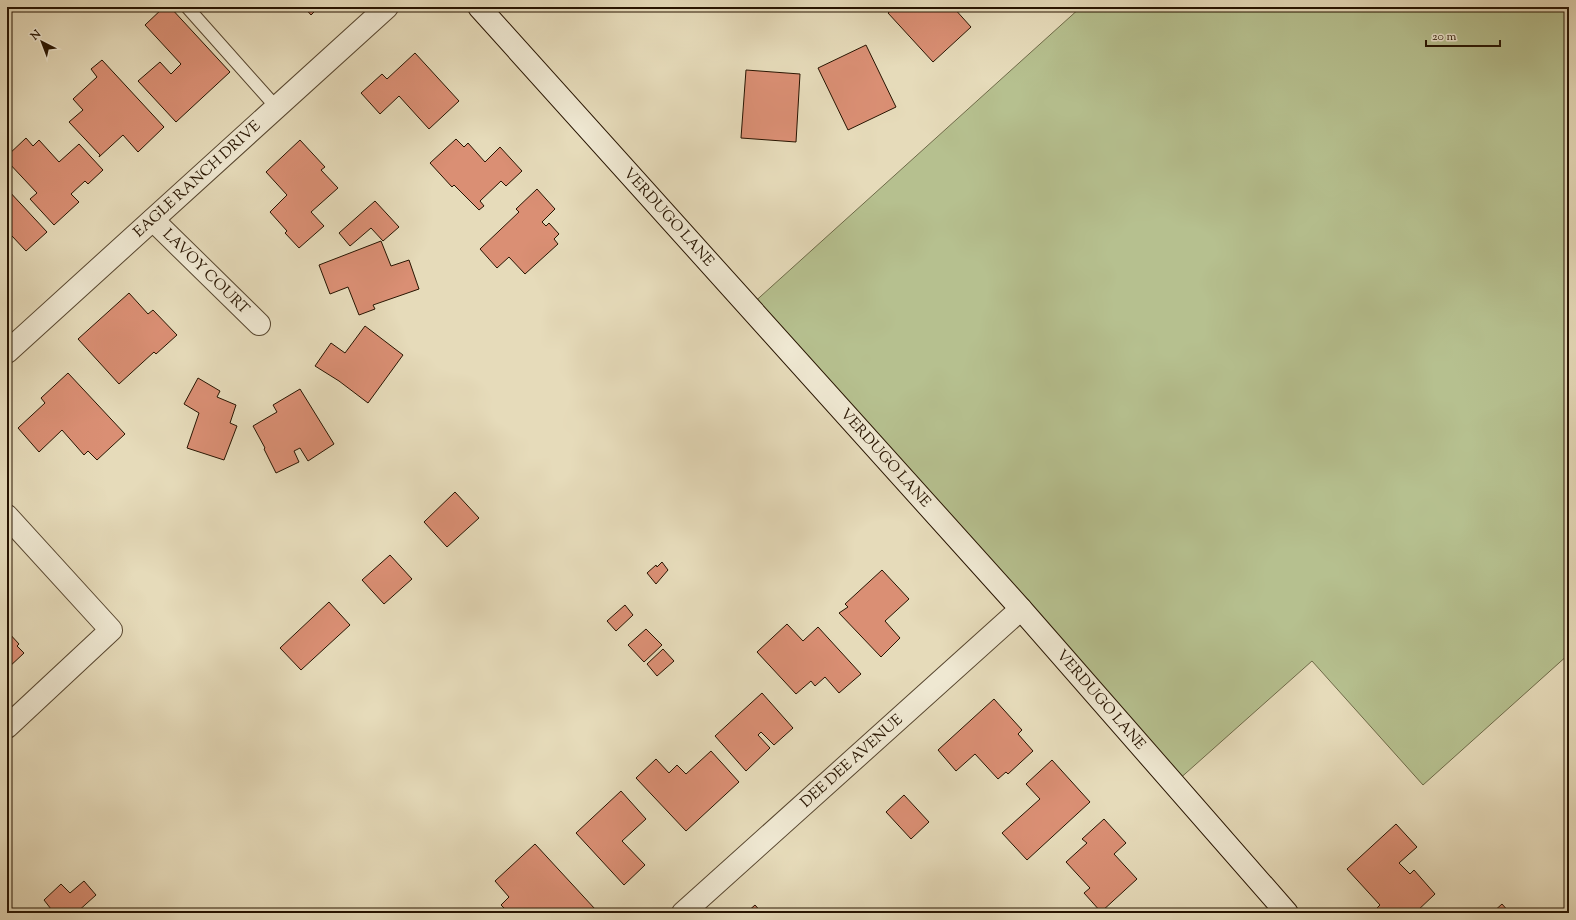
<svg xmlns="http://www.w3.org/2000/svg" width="1576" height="920" font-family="'Sorts Mill Goudy',serif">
	<rect width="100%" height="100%" fill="#e6dbba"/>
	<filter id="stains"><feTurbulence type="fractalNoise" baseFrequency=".005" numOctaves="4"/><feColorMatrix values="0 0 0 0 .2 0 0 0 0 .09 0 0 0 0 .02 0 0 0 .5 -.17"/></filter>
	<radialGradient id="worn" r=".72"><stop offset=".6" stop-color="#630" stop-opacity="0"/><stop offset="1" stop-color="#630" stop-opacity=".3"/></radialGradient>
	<polygon fill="#b6c08f" stroke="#6e6a48" points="1081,7 1569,7 1569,654 1423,785 1312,661 1177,781 750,306"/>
	<g fill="#da8f74" stroke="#271401">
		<polygon points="164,7 170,7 230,72 176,122 138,81 160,62 171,74 181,64 145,25"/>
		<polygon points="304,7 319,7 311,15"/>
		<polygon points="895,7 953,7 971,27 933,62 888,13"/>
		<polygon points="866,45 896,107 848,130 818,68"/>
		<polygon points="415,53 459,101 429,129 399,96 380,114 361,93 382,74 387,79"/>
		<polygon points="102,60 164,127 138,152 123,135 99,157 100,155 69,122 83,110 73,99 97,77 91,69"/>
		<polygon points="746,70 800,74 796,142 741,138"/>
		<polygon points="26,138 33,146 39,140 59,162 79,144 103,170 88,184 85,181 71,194 79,202 54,225 30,199 37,193 7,161 7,156"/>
		<polygon points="456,139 464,147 468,143 485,162 500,147 522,171 506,186 501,181 480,201 484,206 479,210 454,185 452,187 430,163"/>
		<polygon points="300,140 325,167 321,170 338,188 311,212 324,226 299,248 285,233 287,231 270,212 287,195 266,172"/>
		<polygon points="7,189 47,232 26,251 12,236 7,240"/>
		<polygon points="537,189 555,209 542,222 546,226 549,223 559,234 554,239 558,244 525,274 509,257 497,268 480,249 519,212 516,209"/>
		<polygon points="375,201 399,227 383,241 371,228 350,246 339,233"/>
		<polygon points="381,241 391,266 409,260 419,289 373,305 375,309 359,315 348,287 330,294 319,265"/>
		<polygon points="129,293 148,314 153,310 177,335 156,354 154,352 119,384 78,339"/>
		<polygon points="365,326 403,355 368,403 339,381 315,366 331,343 345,353"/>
		<polygon points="68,373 125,434 97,460 88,451 84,455 62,430 39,452 18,428 45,403 41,398"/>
		<polygon points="198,378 220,391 217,397 236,405 230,423 237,426 224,460 187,448 199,413 184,404"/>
		<polygon points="300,389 334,444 308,461 300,448 294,451 299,462 276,473 264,449 265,448 253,426 277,412 273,405"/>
		<polygon points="455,492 479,518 447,547 424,522"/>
		<polygon points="390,555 412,579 384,604 362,580"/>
		<polygon points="662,562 668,570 656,584 647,573 656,565 657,567"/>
		<polygon points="882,570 909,599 885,621 900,638 881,657 839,613 848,607 845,604"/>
		<polygon points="329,602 350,625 301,670 280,648"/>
		<polygon points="625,605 633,615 616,631 607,621"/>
		<polygon points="787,624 803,641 818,627 861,674 839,693 825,677 815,686 811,681 796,694 757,652"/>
		<polygon points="646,629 662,645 644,662 628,645"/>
		<polygon points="7,631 19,644 17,646 24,653 7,669"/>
		<polygon points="663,649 674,661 657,676 647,664"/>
		<polygon points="762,693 793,728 774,745 761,732 758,735 770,748 746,771 715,736"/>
		<polygon points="994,699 1022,730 1018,734 1033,751 1008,774 1006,772 998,779 975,754 956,771 938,750"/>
		<polygon points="711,751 739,782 686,831 636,778 656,759 669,773 677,765 686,774"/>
		<polygon points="1052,760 1090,802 1027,860 1002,833 1040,799 1026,784"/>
		<polygon points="621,791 646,819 622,841 645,865 624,885 576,833"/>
		<polygon points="904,795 929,822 911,839 886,812"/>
		<polygon points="1104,819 1126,843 1114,854 1137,879 1101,912 1084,893 1090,888 1066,862 1087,843 1082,839"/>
		<polygon points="1396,824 1417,847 1399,863 1410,874 1414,870 1435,894 1415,913 1372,913 1380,905 1347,869"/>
		<polygon points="535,844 595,909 591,913 563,913 560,910 557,913 509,913 501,905 509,897 495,881"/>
		<polygon points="84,881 96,895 76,913 47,913 51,909 44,900 61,884 70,893"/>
		<polygon points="1502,904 1510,913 1492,913"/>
		<polygon points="755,905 762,913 746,913"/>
		<polygon points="1446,909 1450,913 1442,913"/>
	</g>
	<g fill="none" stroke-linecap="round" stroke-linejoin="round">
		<g stroke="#57462f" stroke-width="14">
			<polyline id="lane" points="187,7 277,108"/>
		</g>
		<g stroke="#57462f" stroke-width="24">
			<g id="street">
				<path id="s1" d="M153,220l106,104"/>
				<path id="s2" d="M7,352l380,-345"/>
				<polyline points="7,516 111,630 7,727"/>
				<path id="s3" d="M683,913l338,-304"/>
			</g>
		</g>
		<g stroke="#271401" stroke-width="24">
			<g id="secondary">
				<path id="s4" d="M479,7l542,602 266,304"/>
			</g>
		</g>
		<use href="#lane" stroke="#efe8d2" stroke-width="12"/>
		<use href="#street" stroke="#efe8d2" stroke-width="22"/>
		<use href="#secondary" stroke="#efe8d2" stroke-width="22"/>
	</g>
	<g text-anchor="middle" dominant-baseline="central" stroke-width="3" stroke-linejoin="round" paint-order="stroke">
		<g font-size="15" fill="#271401" stroke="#efe8d2">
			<text stroke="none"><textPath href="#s2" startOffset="257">EAGLE RANCH DRIVE</textPath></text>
			<text stroke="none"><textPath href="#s4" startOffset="283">VERDUGO LANE</textPath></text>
			<text stroke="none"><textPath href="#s1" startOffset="74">LAVOY COURT</textPath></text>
			<text stroke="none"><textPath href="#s4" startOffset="607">VERDUGO LANE</textPath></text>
			<text stroke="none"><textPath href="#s4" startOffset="931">VERDUGO LANE</textPath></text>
			<text stroke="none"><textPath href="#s3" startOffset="227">DEE DEE AVENUE</textPath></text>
		</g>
	</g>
	<rect width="1576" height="920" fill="none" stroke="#e6dbba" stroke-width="24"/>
	<rect x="8" y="8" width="1560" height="904" fill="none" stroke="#271401" stroke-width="2"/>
	<rect x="12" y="12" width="1552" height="896" fill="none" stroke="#271401"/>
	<g transform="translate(42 42) rotate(318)" stroke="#efe8d2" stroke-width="3" paint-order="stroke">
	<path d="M0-3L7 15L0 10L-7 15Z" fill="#271401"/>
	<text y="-6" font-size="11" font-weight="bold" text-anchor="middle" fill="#271401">N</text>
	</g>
	<path d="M1426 40v6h74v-6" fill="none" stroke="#271401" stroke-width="2"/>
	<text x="1432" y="40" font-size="12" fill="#271401" stroke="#efe8d2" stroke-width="3" paint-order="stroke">20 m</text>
	<rect width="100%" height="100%" filter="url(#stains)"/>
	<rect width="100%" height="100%" fill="url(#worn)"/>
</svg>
